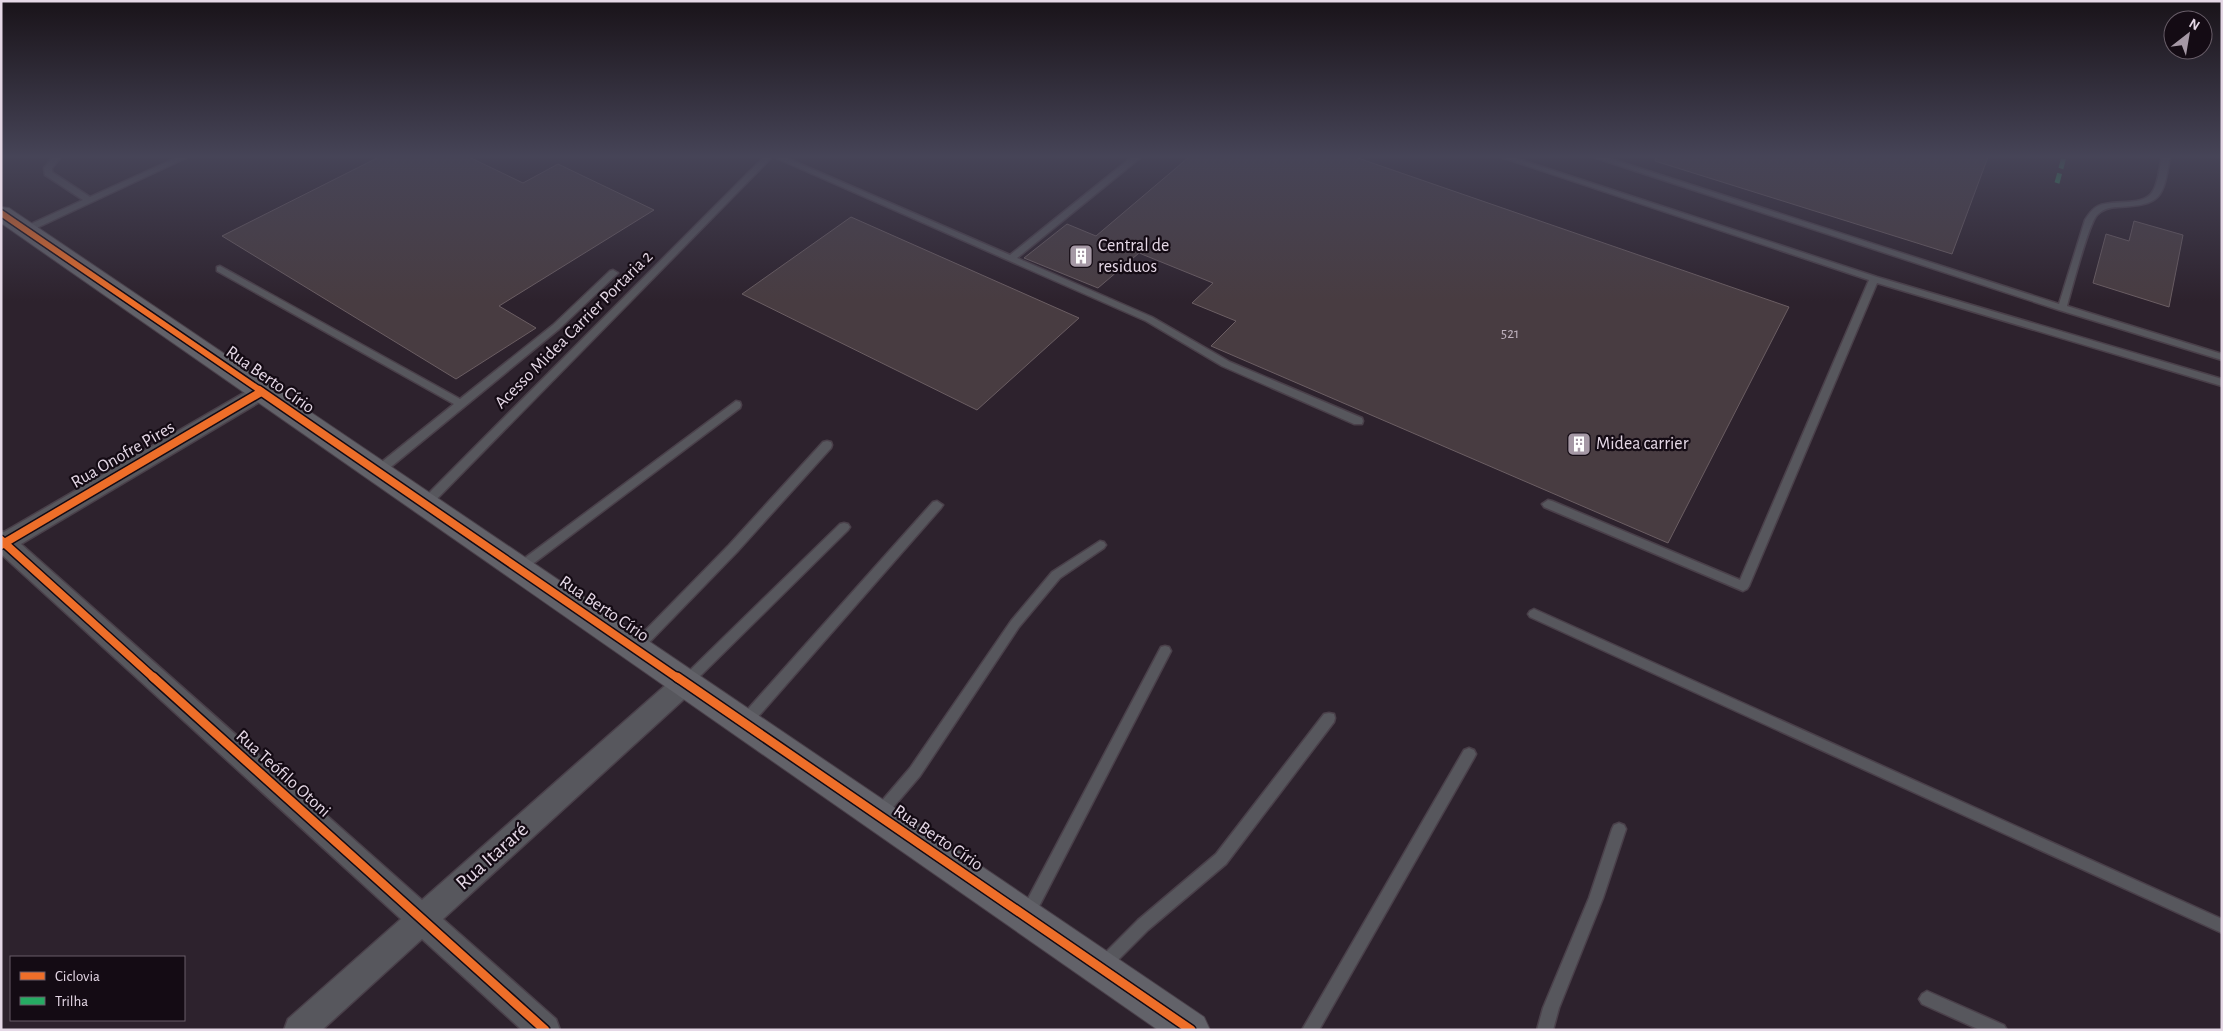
<svg xmlns="http://www.w3.org/2000/svg" width="2223" height="1031" font-family="'Alegreya Sans',sans-serif">
	<rect width="100%" height="100%" fill="#2d222d"/>
	<g fill="#483c41" stroke="#6b5e63">
		<polygon points="379,157 469,157 523,183 558,164 654,210 499,306 536,328 456,379 222,236"/>
		<polygon points="1189,157 1355,157 1789,307 1668,543 1211,346 1236,321 1192,303 1213,283 1139,253 1098,288 1024,258 1067,224 1096,236"/>
		<polygon points="1656,157 1988,157 1952,254 1655,161"/>
		<polygon points="851,217 1000,283 1079,318 977,410 742,294"/>
		<polygon points="2134,221 2183,235 2169,307 2093,283 2106,234 2129,241"/>
	</g>
	<g fill="none" stroke-linecap="round" stroke-linejoin="round">
		<g stroke="#4a404a" stroke-width="3">
			<g id="lane">
				<polygon points="53,157 61,157 52,168 52,172 90,197 178,157 188,157 28,232 22,232 22,228 83,200 45,175 44,168"/>
				<polygon points="764,157 772,157 429,507 421,507 419,504 421,501"/>
				<polygon points="774,157 784,157 1010,255 1132,157 1141,157 1017,258 1152,317 1230,362 1362,418 1363,421 1362,424 1354,424 1222,366 1146,321"/>
				<polygon points="1501,157 1512,157 1877,277 2222,379 2222,386 1877,283 1749,586 1747,589 1743,591 1544,507 1542,504 1548,500 1552,501 1740,580 1869,280"/>
				<path d="M1593,157h12l454,147 26,-84c3,-5 7,-11 13,-14 15,-7 47,1 55,-15 6,-10 6,-23 9,-34h8c-7,41 -8,48 -52,50 -8,0 -15,2 -21,8 -9,10 -25,74 -30,91l155,48v6l-163,-50z"/>
				<polygon points="220,266 460,399 553,325 610,271 613,270 618,273 559,329 381,475 373,475 372,472 373,469 454,404 217,271 217,267"/>
				<polygon points="736,401 740,402 741,405 740,408 522,572 514,572 512,569 514,566"/>
				<polygon points="827,441 831,442 832,445 831,448 737,552 639,653 635,654 631,653 629,649 631,645 729,545 823,442"/>
				<polygon points="937,501 943,505 941,508 749,727 744,729 739,727 738,723 739,719 933,502"/>
				<polygon points="844,523 848,524 850,527 848,530 689,687 685,688 681,687 679,683 681,679 840,524"/>
				<polygon points="1100,541 1104,542 1106,545 1104,548 1060,578 1019,627 920,776 884,818 879,820 874,818 872,814 874,810 910,768 1011,621 1052,572"/>
				<polygon points="1534,609 2222,919 2222,933 1530,617 1528,614 1530,611"/>
				<polygon points="1165,646 1169,647 1171,651 1032,920 1027,922 1022,920 1020,915 1022,910 1161,647"/>
				<polygon points="1329,713 1334,714 1335,718 1334,722 1226,864 1148,930 1107,971 1102,973 1097,971 1095,966 1097,961 1138,920 1216,854 1324,714"/>
				<polygon points="1469,748 1474,750 1476,754 1474,758 1319,1030 1302,1030 1464,750"/>
				<polygon points="1619,823 1624,825 1626,829 1603,898 1559,1008 1553,1030 1537,1030 1543,1008 1589,898 1612,829 1614,825"/>
				<polygon points="1927,991 2004,1025 2007,1030 1980,1030 1922,1004 1919,999 1922,994"/>
			</g>
		</g>
		<g stroke="#4a404a" stroke-width="3">
			<polygon id="street" points="261,385 268,387 271,392 268,397 21,544 422,900 676,676 685,672 694,676 698,683 694,690 443,919 556,1019 560,1030 522,1030 422,939 322,1030 284,1030 288,1019 401,919 1,554 1,531 4,532 254,387"/>
		</g>
		<g stroke="#4a404a" stroke-width="2">
			<polygon id="secondary" points="1,207 9,208 1204,1017 1210,1030 1158,1030 1,223"/>
		</g>
		<use href="#lane" fill="#57575d" fill-rule="evenodd"/>
		<use href="#street" fill="#57575d" fill-rule="evenodd"/>
		<use href="#secondary" fill="#626269" fill-rule="evenodd"/>
		<polyline stroke="#26ab63" stroke-width="5" stroke-dasharray="10 5" stroke-linecap="butt" points="2057,183 2064,157"/>
		<g stroke="#140b14" stroke-width="9">
			<polyline id="cycleway-far2" points="1,213 261,391"/>
		</g>
		<g stroke="#140b14" stroke-width="11">
			<g id="cycleway-far1">
				<polyline points="259,390 679,679"/>
				<polyline points="1,540 155,679"/>
				<polyline points="1,545 261,392"/>
			</g>
		</g>
		<g stroke="#140b14" stroke-width="12">
			<g id="cycleway">
				<polyline points="153,677 545,1030"/>
				<polyline points="677,677 1191,1030"/>
			</g>
		</g>
		<use href="#cycleway-far2" stroke="#ee6e29" stroke-width="6"/>
		<use href="#cycleway-far1" stroke="#ee6e29" stroke-width="8"/>
		<use href="#cycleway" stroke="#ee6e29" stroke-width="9"/>
	</g>
	<linearGradient id="sky" x2="0" y2="1"><stop stop-color="#191319"/><stop offset="0.52" stop-color="#464457"/><stop offset="1" stop-color="#464457" stop-opacity="0"/></linearGradient>
	<rect width="2223" height="301" fill="url(#sky)"/>
	<defs>
		<g id="building-square" transform="scale(1.25)"><rect x="-9" y="-9" width="18" height="18" rx="4" fill="#a598a5" stroke="#140b14"/><path d="M-4-6H4V6H1V3H-1V6H-4ZM-2.5-4.3h1.7v1.8h-1.7ZM.8-4.3h1.7v1.8H.8ZM-2.5-1h1.7V.8h-1.7ZM.8-1h1.7V.8H.8Z" fill="#fff"/></g>
	</defs>
	<g fill-rule="evenodd">
		<use href="#building-square" x="1081" y="256"/>
		<use href="#building-square" x="1579" y="444"/>
	</g>
	<g text-anchor="middle" dominant-baseline="central" stroke-width="4.5" stroke-linejoin="round" paint-order="stroke">
		<g font-size="15" fill="#beb1bd">
			<text x="1510" y="333">521</text>
		</g>
		<g font-size="18" fill="#e5d8e6" stroke="#140b14" text-anchor="start">
			<text x="1098" y="246">Central de<tspan x="1098" dy="21">residuos</tspan></text>
			<text x="1596" y="444">Midea carrier</text>
		</g>
		<g font-size="18" fill="#e5d8e6" stroke="#140b14">
			<text transform="translate(574 330) rotate(-45)">Acesso Midea Carrier Portaria 2</text>
			<text transform="translate(270 380) rotate(35)">Rua Berto Círio</text>
			<text transform="translate(123 455) rotate(-30)">Rua Onofre Pires</text>
			<text transform="translate(604 609) rotate(34)">Rua Berto Círio</text>
			<text transform="translate(283 774) rotate(42)">Rua Teófilo Otoni</text>
			<text transform="translate(938 838) rotate(34)">Rua Berto Círio</text>
		</g>
		<g font-size="21" fill="#e5d8e6" stroke="#140b14">
			<text transform="translate(492 856) rotate(-42)">Rua Itararé</text>
		</g>
	</g>
	<rect width="2223" height="1031" fill="none" stroke="#e5d8e6" stroke-width="5"/>
	<rect x="10" y="956" width="175" height="65" fill="#140b14" stroke="#685d68"/>
	<rect x="20" y="972" width="25" height="8" fill="#ee6e29" stroke="#685d68"/>
	<text x="55" y="981" font-size="15" fill="#e5d8e6">Ciclovia</text>
	<rect x="20" y="997" width="25" height="8" fill="#26ab63" stroke="#685d68"/>
	<text x="55" y="1006" font-size="15" fill="#e5d8e6">Trilha</text>
	<g transform="translate(2188 35) rotate(31)"><circle r="24" fill="#140b14" stroke="#685d68"/>
	<path d="M0-4L9 19L0 12L-9 19Z" fill="#a598a5"/>
	<text y="-8" font-size="14" font-weight="bold" text-anchor="middle" fill="#e5d8e6">N</text>
	</g>
</svg>
